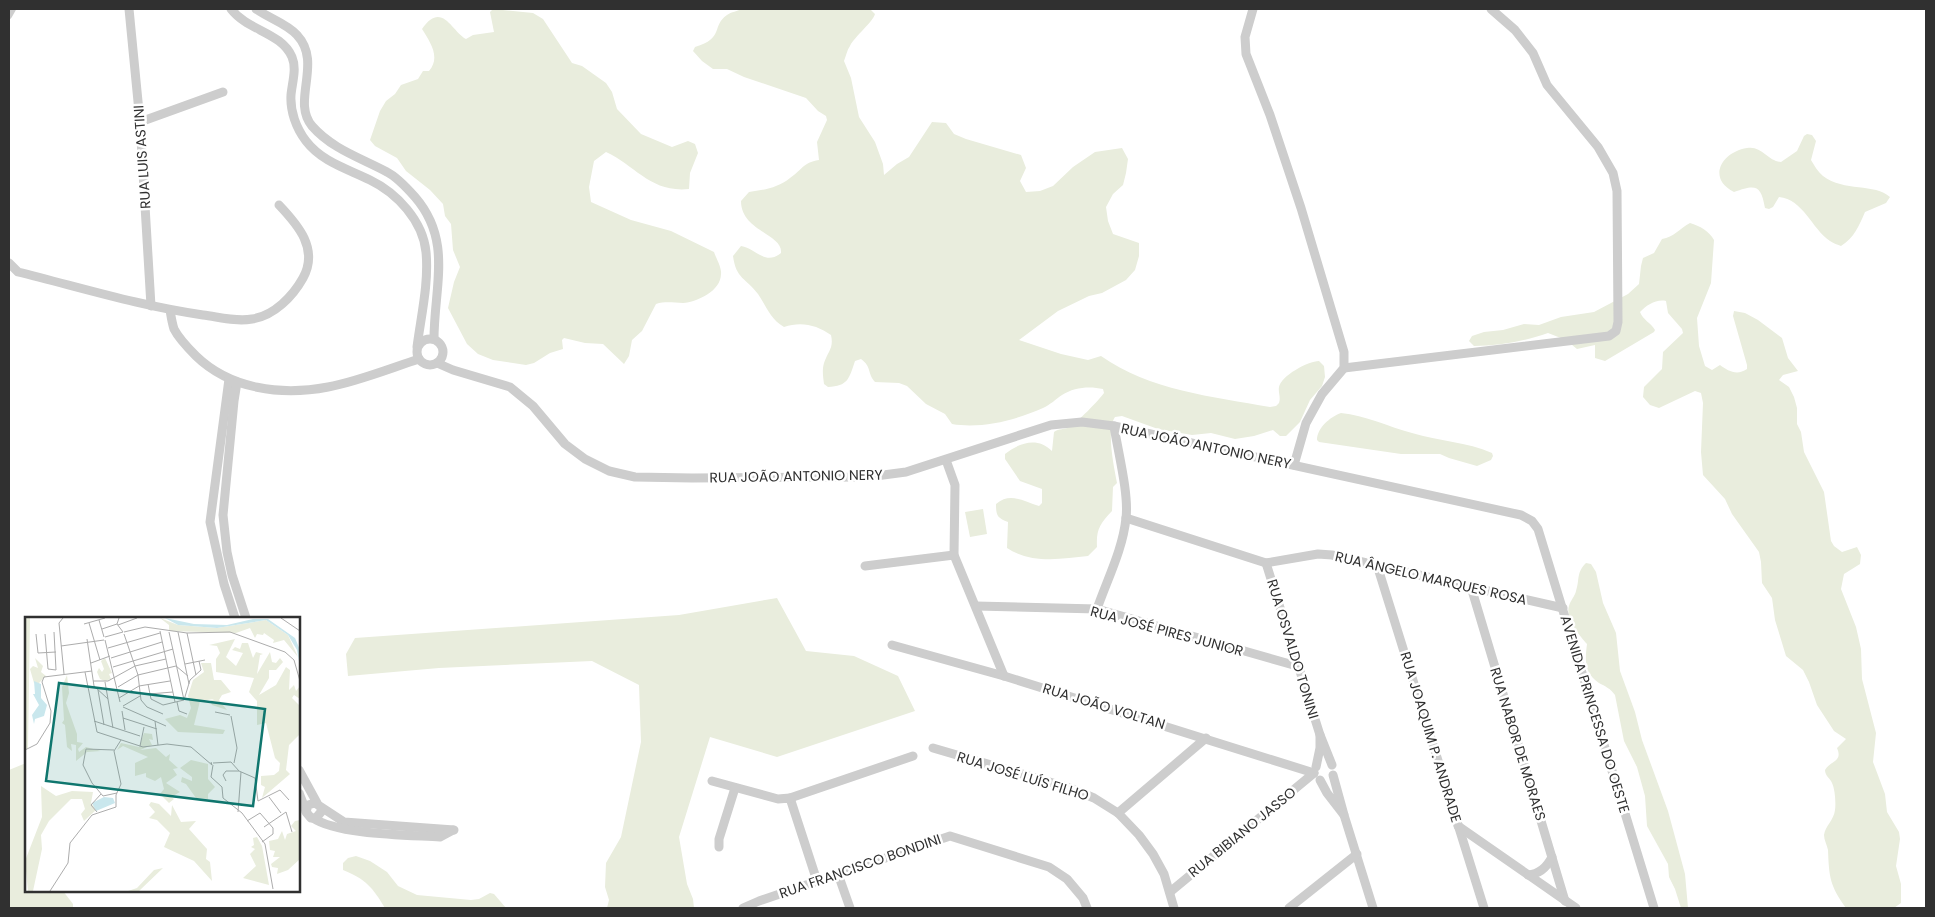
<svg xmlns="http://www.w3.org/2000/svg" width="1935" height="917" font-family="Poppins,sans-serif">
	<rect width="100%" height="100%" fill="#fff"/>
	<g fill="#e9eddd">
		<path d="M493,9l40,4 10,6 29,44 10,3 24,17 6,9 5,17 24,25 31,13 16,-6 7,3 3,9 -8,20 -1,16c-38,4 -53,-23 -83,-37l-12,9 -5,26 2,15 40,18 40,11 43,21c2,6 8,16 7,22 0,17 -24,28 -38,29 -9,0 -17,-2 -27,1l-14,27 -10,9 -3,16 -5,8 -21,-20 -18,-1 -21,-5 -2,2 1,9 -13,4 -16,10 -8,2 -33,-5 -15,-6 -11,-10 -19,-36 6,-26 6,-15 -7,-17 -2,-26 -6,-8 -2,-12 -13,-14 -24,-19 -9,-13 -22,-12 -5,-6 10,-29 6,-10 9,-7 6,-9 17,-6 5,-8h6c12,-14 1,-29 -7,-42 20,-29 30,3 44,10l7,-4 21,-3 -4,-20z"/>
		<path d="M742,9h128l5,5c-2,8 -20,22 -25,32 -3,4 -4,10 -6,15l7,17 8,39 16,25 8,22 1,11 13,-11 12,-7 23,-35 14,1 8,11 12,5 55,16 5,13 -6,13 6,11 14,-1 13,-5 20,-19 22,-15 27,-4 6,11 -2,14 -3,12 -10,9 -7,13 2,14 5,13 26,9v13l-4,14 -9,10 -24,13 -13,3 -31,15 -39,29 42,14 27,6 13,-4c48,34 112,41 169,51l6,-1 3,-3c2,-6 -1,-10 0,-16 2,-11 29,-26 40,-26l5,5 1,11 -3,9 -12,14 -10,22 -14,14h-6l-7,-6 -19,6 -19,3 -24,-6 -19,2 -34,-6 -36,-13 -7,1c-9,13 -1,50 2,66l-4,4 -1,24c-12,13 -16,18 -15,36l-9,9c-27,3 -57,8 -81,-8l1,-26c-11,-4 -12,-7 -12,-18 14,-12 27,-3 43,2l3,-3v-14l-22,-8 -15,-22v-5c15,-12 33,-17 47,-3l2,-19c5,-4 10,-2 15,-5 7,-3 31,-28 35,-34l-1,-4c-13,-3 -29,-2 -41,6 -6,4 -12,10 -19,13 -27,12 -61,21 -91,16l-7,-10 -19,-10 -19,-18 -8,-3 -24,-1c-8,-9 -3,-15 -14,-23l-6,2c-6,18 -7,25 -27,26l-4,-3c-1,-8 -2,-14 0,-21 4,-12 10,-15 7,-28 -14,-10 -30,-14 -47,-8 -14,-8 -17,-20 -26,-33 -12,-16 -22,-15 -25,-38l8,-10c16,3 24,20 40,7 2,-19 -40,-22 -40,-52l8,-9c14,-2 29,-4 41,-14 13,-9 12,-15 29,-18l-2,-18 10,-22 -1,-4 -8,-5 -12,-13 -62,-21 -17,-8h-14l-11,-8 -9,-10 2,-4c30,-9 16,-21 32,-32 4,-3 11,-4 15,-6z"/>
		<path d="M1807,134l5,1 4,6 -5,19c3,5 7,12 12,16 21,16 52,7 67,21l-4,6 -21,9c-6,14 -11,26 -24,34 -3,-1 -8,-3 -11,-5 -18,-12 -27,-42 -51,-44l-6,10 -4,2 -4,-1c-4,-23 -9,-24 -31,-16 -27,-13 -13,-40 13,-44 14,-3 21,13 34,14l16,-11 7,-15z"/>
		<path d="M1690,223c10,3 19,8 24,17l-3,43 -14,35 2,28 6,20 7,4 8,-5c8,6 17,11 27,4v-4l-14,-49 1,-5 11,2 13,7 24,18 6,20 10,13 -15,4 -4,5 10,7 5,10 3,11v16l4,8 3,20 20,40 7,49 3,5 8,6 15,-5 4,8 -1,9 -16,10 -3,15 15,38 5,22 1,30 14,54 -3,29 12,32 2,18 12,20 1,7 -4,27 5,18v19l-7,5h-48c-16,-22 -17,-31 -18,-58 -1,-5 -4,-10 -4,-15 1,-9 10,-15 11,-25 1,-7 0,-21 -3,-27 -2,-5 -7,-7 -7,-13 6,-10 18,-8 12,-22l9,-9 -12,-8 -17,-26 -8,-23 -6,-12 -17,-14 -11,-36 -3,-22 -10,-15 -1,-21 -2,-10 -27,-38 -7,-15 -22,-24 -2,-23 2,-49 -2,-10 -6,-2 -36,17 -9,-3 -7,-8 1,-10 18,-18 1,-17 20,-19 -1,-4 -14,-16 -2,-12c-10,-2 -19,4 -26,11 3,8 11,11 15,18l-1,2 -49,29 -10,-3v-13l-18,4 -11,-9 -18,-7c-23,8 -49,13 -74,13l-5,-5 3,-5 12,-4 19,-2 21,-6 15,1 22,-8 33,-5 34,-18 11,-10 2,-18 2,-8 11,-5 8,-14c12,-2 17,-10 28,-16z"/>
		<path d="M1341,413c24,2 48,14 71,20 27,8 55,9 80,20l1,3 -2,4 -14,6 -28,-8 -9,-4h-39l-82,-12 -2,-2c0,-12 13,-23 24,-27z"/>
		<polygon points="983,509 987,534 970,537 965,512"/>
		<path d="M1586,563l5,1 5,8 7,31 13,30 4,38 15,41 7,28 26,71 17,63 3,34h-7l-6,-19 -6,-12 -1,-13 -21,-38 -2,-30 -8,-29 -13,-26 -9,-46c-4,-6 -10,-9 -16,-12 -15,-10 -14,-23 -12,-39 -8,-9 -22,-26 -18,-38 1,-5 6,-10 7,-15 4,-12 0,-18 10,-28z"/>
		<polygon points="777,598 806,651 854,656 898,676 915,711 777,757 710,737 679,837 687,884 693,899 694,908 607,908 609,900 605,887 606,863 621,837 641,742 639,685 592,661 439,668 348,676 346,654 355,638 679,615"/>
		<polygon points="26,763 26,891 63,891 73,904 73,908 9,908 9,770"/>
		<path d="M356,856l14,5 17,11 11,14 19,9 54,5 8,-1 11,-6 4,1 12,14h-121c-12,-20 -19,-29 -42,-38v-7l5,-5z"/>
	</g>
	<g fill="none" stroke-linecap="round" stroke-linejoin="round">
		<polyline stroke="#cdcdcd" stroke-width="6" points="9,16 13,9"/>
		<g stroke="#cdcdcd" stroke-width="9">
			<polyline points="129,9 140,122 151,306"/>
			<path d="M231,9c17,22 50,23 61,48 5,12 0,26 -1,38 -1,16 5,33 15,46 16,21 42,28 64,39 27,13 53,41 56,72 3,31 -5,64 -9,95"/>
			<path d="M256,9c14,10 30,14 41,26 26,28 -6,66 15,91 20,23 49,32 75,46 10,5 20,16 28,25 38,44 19,90 19,142"/>
			<polyline points="1253,9 1245,37 1246,54 1270,115 1301,208 1344,352 1344,368 1322,394 1306,423 1294,465"/>
			<polyline points="140,122 223,92"/>
			<path d="M9,263l9,9c61,15 122,34 185,43 16,2 33,7 49,4 22,-3 41,-23 51,-41 16,-29 -5,-53 -24,-73"/>
			<path d="M170,310c1,6 2,13 4,19 5,10 14,19 22,27 34,33 85,40 132,31 28,-5 63,-19 91,-28"/>
			<circle cx="430" cy="352" r="13"/>
			<polyline points="437,363 453,370 510,387 533,406 565,444 585,459 609,471 635,477 692,478 868,477 906,472 1051,425 1082,422 1114,426 1521,515 1532,521 1538,529 1654,908"/>
			<polyline points="1344,368 1609,336 1616,331 1618,322 1617,191 1613,173 1598,147 1547,85 1533,53 1515,30 1491,9"/>
			<polyline points="229,379 210,522 224,584 235,618"/>
			<polyline points="237,382 234,401 223,515 227,552 232,575 246,618"/>
			<polyline points="946,460 955,485 954,555 1004,676"/>
			<polyline points="1126,518 1266,563 1318,554 1332,555 1563,608"/>
			<polyline points="1266,563 1320,735"/>
			<polyline points="1377,565 1484,908"/>
			<polyline points="865,566 954,555"/>
			<polyline points="1471,587 1565,901"/>
			<polyline points="976,606 1097,609 1297,666"/>
			<path d="M1097,609c10,-29 26,-60 29,-91 3,-24 -8,-66 -12,-92"/>
			<polyline points="892,645 1004,676 1314,773"/>
			<polyline points="933,748 1070,788 1094,798 1118,813 1139,835 1153,854 1164,874 1174,908"/>
			<polyline points="1316,767 1320,748 1320,735 1332,765"/>
			<polyline points="299,770 317,803"/>
			<polyline points="1320,780 1327,793 1344,815 1333,775"/>
			<polyline points="712,781 778,799 790,798 817,881"/>
			<polyline points="299,793 306,811"/>
			<polyline points="790,798 913,756"/>
			<polyline points="321,807 321,812 316,818 311,818 306,812 308,805 315,803 344,822 454,830"/>
			<polyline points="1118,813 1206,738"/>
			<polyline points="1344,815 1373,908"/>
			<path d="M313,818c25,17 96,17 127,19l13,-7"/>
			<polyline points="1458,826 1576,908"/>
			<polyline points="719,847 719,839 735,788"/>
			<polyline points="838,874 850,908"/>
			<path d="M1528,875c12,-1 19,-8 24,-18"/>
			<polyline points="1170,892 1314,773"/>
			<polyline points="743,908 759,901 950,836 1049,867 1067,879 1083,898 1087,908"/>
			<polyline points="1289,908 1357,854"/>
		</g>
	</g>
	<g text-anchor="middle" dominant-baseline="central" stroke-width="5" stroke-linejoin="round" paint-order="stroke">
		<g font-size="14" fill="#303030" stroke="#fff">
			<text transform="translate(142 157) rotate(-94)">RUA LUIS ASTINI</text>
			<text transform="translate(1206 446) rotate(12)">RUA JOÃO ANTONIO NERY</text>
			<text transform="translate(796 476) rotate(-1)">RUA JOÃO ANTONIO NERY</text>
			<text transform="translate(1431 578) rotate(13)">RUA ÂNGELO MARQUES ROSA</text>
			<text transform="translate(1167 631) rotate(15)">RUA JOSÉ PIRES JUNIOR</text>
			<text transform="translate(1293 649) rotate(73)">RUA OSVALDO TONINI</text>
			<text transform="translate(1104 706) rotate(17)">RUA JOÃO VOLTAN</text>
			<text transform="translate(1595 714) rotate(73)">AVENIDA PRINCESSA DO OESTE</text>
			<text transform="translate(1431 737) rotate(73)">RUA JOAQUIM P. ANDRADE</text>
			<text transform="translate(1518 744) rotate(73)">RUA NABOR DE MORAES</text>
			<text transform="translate(1023 776) rotate(17)">RUA JOSÉ LUÍS FILHO</text>
			<text transform="translate(1242 832) rotate(-39)">RUA BIBIANO JASSO</text>
			<text transform="translate(860 866) rotate(-19)">RUA FRANCISCO BONDINI</text>
		</g>
	</g>
	<g transform="translate(25 617)">
		<rect width="275" height="275" fill="#fff"/>
		<path d="M0,1h5l-2,131h-3zM135,1l18,7 39,3 49,-8 22,15 10,22 -14,-17 -11,3 1,-3 -10,-7 -1,2 -6,-1 -2,4 -5,-10 -14,5 -67,-2v-6zM210,22l-9,18 10,9 7,-13 -11,-3 3,-3 5,2 2,-6h6l5,15 3,-6 7,2 -3,1 -3,19 13,-22 2,10 4,1 4,-5 3,4 -7,8h-7v8l-10,17 17,-10 10,-18 4,3 -1,20 5,-5 2,6 4,-5v13l-6,-4 -2,3 8,8v28l-11,11 -3,25 4,4 -28,24 3,-11 -4,-2v-9l13,-1 5,-4 1,-8 -5,-5 -9,-35 -9,2v-24l-8,-9 5,-14 -38,-6v-13l4,-6 -3,-7 -8,-1zM10,41l8,8 -2,6 5,4 -8,8 -4,-1 -4,-14 3,-3 5,2zM80,41l7,15 -3,1 2,5 -6,2 -5,-2 -3,-7 2,-4 3,4 2,-3 -3,-8zM176,46h10l3,17h7l10,12 -9,3 -3,5 8,10 -15,-5 -2,-4 4,-2 -14,2 -6,24 31,5 -2,4 -45,-2 -13,-13 15,-4 7,3 4,-10 -3,-12 5,-16 11,-8zM42,58l2,18 -3,10 11,31v8l6,1 -5,6 1,3 7,-5 15,4 -14,1 -11,9v-16l-5,-1 1,7 -5,-4 -2,-22 -3,-2 2,-3 -2,-33zM119,116l8,1 1,6 -4,-1 3,6 -12,5 16,-2 10,9 4,-3 -1,6 9,8 -5,1 4,6 -11,8 14,9 -9,5 3,2 -5,4 -9,-9 4,-5 -3,-12 -6,4 -9,-4v-4l-11,3v-13l13,-6 -25,-11 -6,4 4,-7 18,4zM166,143l17,4v15l7,8 -7,7v5l-12,-1 -10,-14 -5,-2 1,-5 10,4v-4l-12,-9zM16,169l15,10 16,-5 21,1 -2,11 6,6 -13,12 -3,-7 4,-5 -3,-10h-11l-22,22 -8,14 1,14 -9,42h-5l-3,-30 17,-44zM126,185l8,2 12,12 1,-11 9,17 15,-1 -7,8 18,20 -1,10 4,3 2,19 -18,-20 -30,-14 6,-14 -13,-13 -8,-2 6,-6 -6,-7zM275,203v39l-12,11 -11,4 1,-6 -6,-1 -1,-3 9,-7h-7l2,-6 -5,-1 -1,-9 9,-2 4,-8 3,9 2,-6 9,-3 -5,-5 4,-5zM232,220l5,9 7,39 -26,-7 13,-12 -6,-12 5,-5 -4,-2 3,-2 -1,-7zM138,251l-24,23h-11l9,-3 17,-18z" fill="#e9eddd"/>
		<path d="M140,1l29,6 33,1 26,-6h15l27,19 5,12v17l-3,-17 -9,-15 -22,-15 -49,8 -39,-3zM9,64l7,3v14l6,7 -3,11 -9,3 -1,5 -2,-9 7,-10 -6,-11h2zM79,180l9,1 2,5 -19,8 -4,-8z" fill="#c9e7ed"/>
		<path fill="none" stroke="#acacac" stroke-width="1" d="M38,1l-4,5 5,51M94,1l-2,6 6,8M256,1l19,13M74,3l5,17M64,6l11,37M59,7l21,-6M93,8l19,-7M77,12l15,-5M135,14l15,71M99,15l21,-5 42,6M144,15l15,68M153,15l11,52M162,16l43,-1 55,20 9,8 6,21M162,16l9,42M11,17l2,19 18,-1M20,17l3,35 8,1 -2,-38M99,17l14,41 3,25 6,7 16,7M80,20l18,-5M62,22l7,47M80,23l15,62M36,29l43,-6M83,31l52,-15M86,41l51,-16M66,46l19,-7M160,47l20,-4M88,50l60,-18M60,55l12,60 46,15 24,-3 24,3 21,18 -1,-3M68,64h15l27,-15 31,-7M80,65l8,46M123,67l3,15 12,6 21,-5M69,69l14,13M93,70l20,-12 38,-9 12,10M73,73l6,35M124,77l24,-2M94,81l20,-12 31,-5M159,83l6,-20 11,-10 -2,-9M152,85l2,9 8,3M98,89l17,-10M98,90l43,19M97,94l3,19M190,95l15,3M206,99l6,32 -3,15M98,101l34,11M69,104l46,15M130,104l3,24M115,129l4,-19M0,133l12,-6 13,-21 1,-12 -9,-29 2,-5 48,-6M89,133l-28,-1 -3,16 9,18 11,13 14,-3M188,146l18,-1 8,9M188,148l-2,12 11,10 1,11 19,15 23,31 8,45M201,164l-3,-6 3,-4h13l16,7 3,23 22,-11 9,10M244,180l12,16M72,195l-6,-7 10,-11M213,195l3,-40M222,204l13,-8 13,15v6l-11,8M239,210l22,-15 6,20M25,274l18,-28 2,-20 22,-28 24,-8v-12l5,-11 -7,-33 7,-11"/>
		<path fill="#0f766e" fill-opacity="0.15" stroke="#0f766e" stroke-width="2.5" d="M34,66l206,26 -12,97 -207,-25z"/>
		<rect width="275" height="275" fill="none" stroke="#303030" stroke-width="2.5"/>
	</g>
	<rect width="1935" height="917" fill="none" stroke="#303030" stroke-width="20"/>
</svg>
